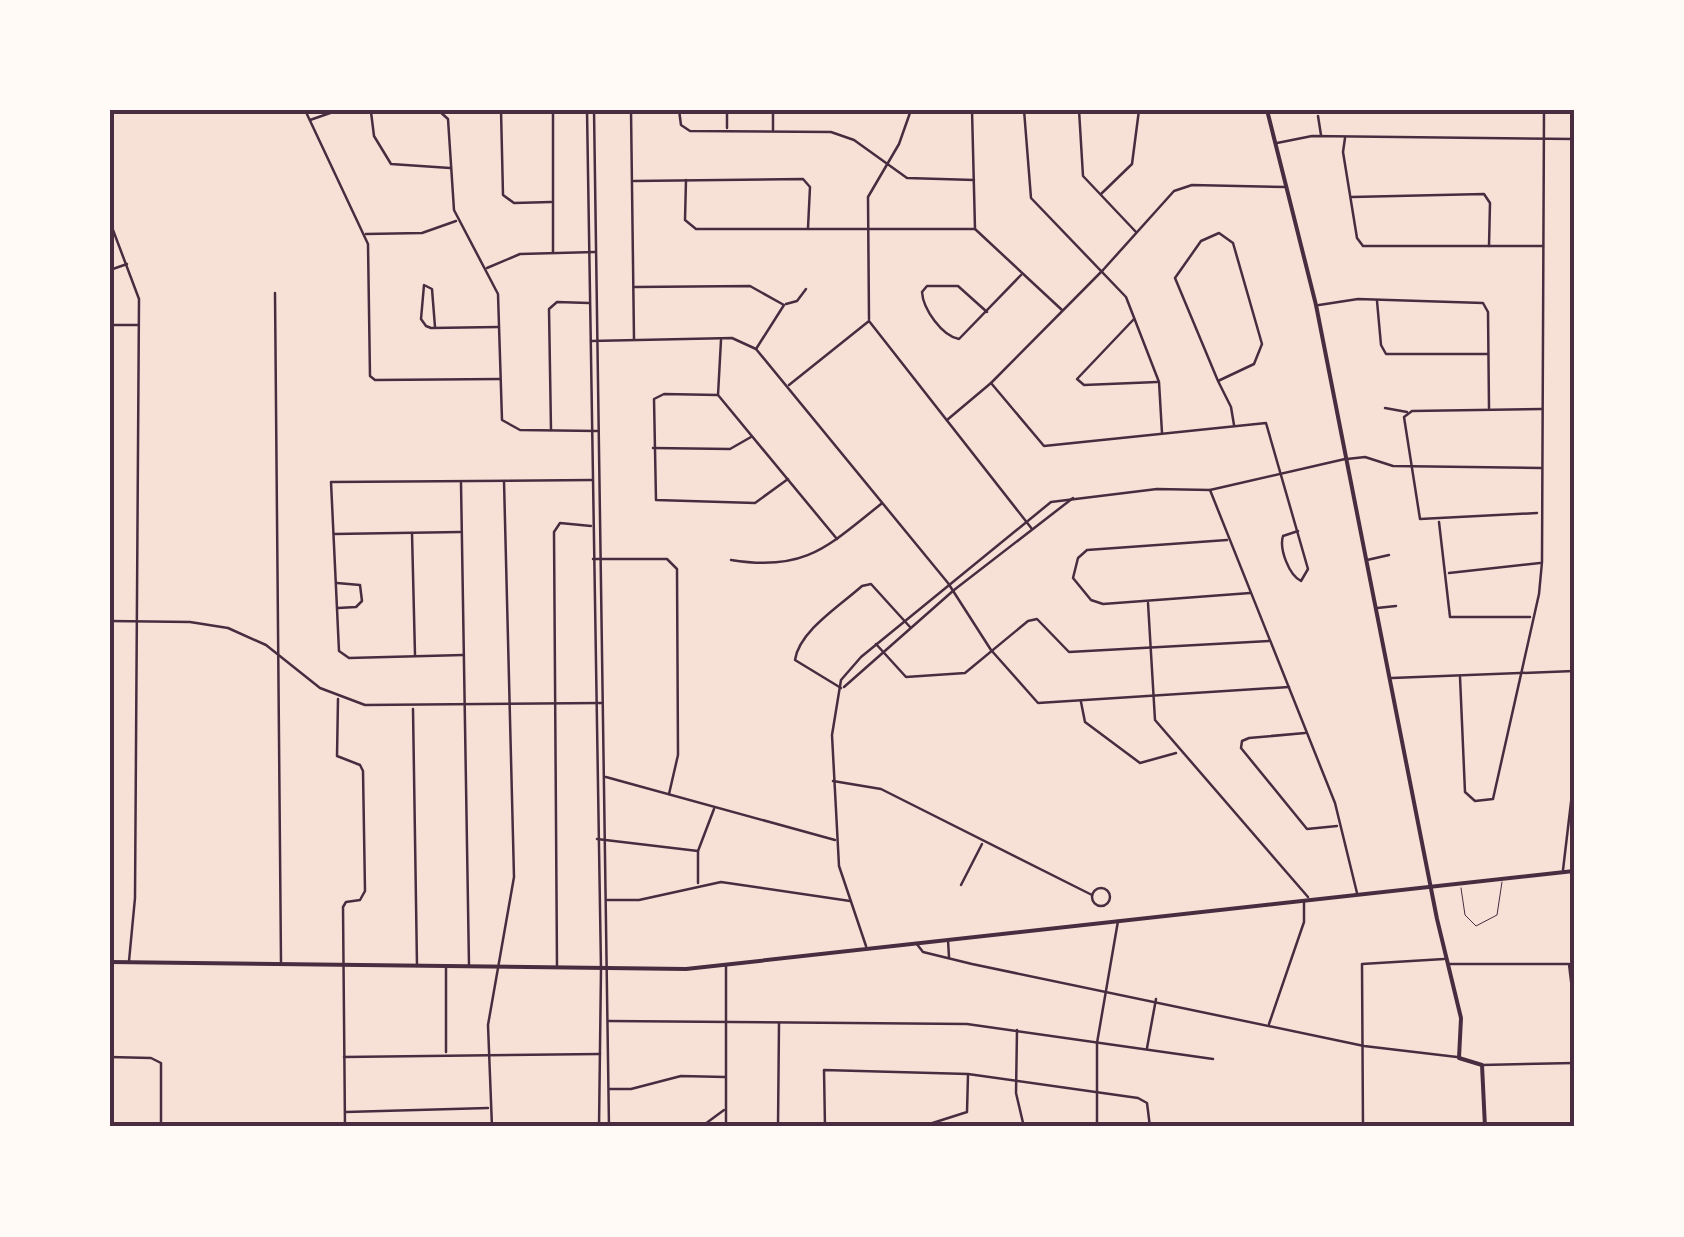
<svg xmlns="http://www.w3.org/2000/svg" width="1684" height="1237" font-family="'Public Sans',sans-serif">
	<rect width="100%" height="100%" fill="#f7e1d7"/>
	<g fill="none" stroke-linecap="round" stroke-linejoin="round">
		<polyline stroke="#4a2c40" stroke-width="1" points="1461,888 1465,915 1476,926 1497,915 1502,882"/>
		<g stroke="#4a2c40" stroke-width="2.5">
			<polyline points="305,110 368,244 370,376 375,380 500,379"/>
			<polyline points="438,110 448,119 454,210 498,294 502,420 520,430 597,431"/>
			<polyline points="501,110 503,195 514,203 551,202"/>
			<polyline points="553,110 553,252"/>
			<polyline points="631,110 634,339"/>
			<polyline points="679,110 681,125 690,131 831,132 854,140 907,178 974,180"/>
			<polyline points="727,110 727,128"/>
			<polyline points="773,110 773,130"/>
			<polyline points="972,110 975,229 1062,310"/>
			<polyline points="1024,110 1031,198 1126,297 1159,382 1162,433"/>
			<polyline points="1079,110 1083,176 1136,232"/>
			<polyline points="371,112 374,136 391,164 450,168"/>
			<polyline points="1318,116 1321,135"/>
			<polyline points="310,120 333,112 432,110"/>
			<polyline points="1345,138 1343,152 1357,238 1363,246 1543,246"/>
			<polyline points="686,180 685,220 696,229 975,229"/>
			<polyline points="634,181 803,179 810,187 808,228"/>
			<polyline points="1101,194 1132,164 1139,110"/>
			<polyline points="1352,197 1484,194 1490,203 1489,246"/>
			<polyline points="110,222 139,299 135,898 129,961"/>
			<polyline points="366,234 422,233 456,221"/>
			<polyline points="487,268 520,254 595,252"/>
			<polyline points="110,270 127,264"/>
			<polyline points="635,287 750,286 784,305 756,349"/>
			<polyline points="275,293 281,962"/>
			<polyline points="1377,301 1381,345 1386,354 1488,354"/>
			<polyline points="786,304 797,301 806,289"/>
			<polyline points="1319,305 1358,299 1483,303 1488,312 1489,408"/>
			<path d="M987,312l-29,-26h-31l-5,6c1,17 20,44 37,47l62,-64"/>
			<polyline points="869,319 868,197 899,144 911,110"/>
			<polyline points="1134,319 1077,379 1084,385 1157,382"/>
			<polyline points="110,325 138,325"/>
			<polyline points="435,327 432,289 424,285 421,319 426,326 431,328 498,327"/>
			<polyline points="721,340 718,395 837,539"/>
			<polyline points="591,341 732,338 756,349 948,583 991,650 1038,703 1289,687"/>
			<polyline points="1218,381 1175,278 1201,241 1219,233 1233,243 1262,344 1254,364 1218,381 1231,407 1234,425"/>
			<path d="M991,383l53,63 222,-23 42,146 -7,12c-12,-6 -22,-32 -18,-45l15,-5"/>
			<polyline points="789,385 869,321 1032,529"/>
			<polyline points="718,395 664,394 654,399 656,500 755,503 788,479"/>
			<polyline points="1385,408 1407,412"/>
			<polyline points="947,420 991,383 1103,270 1174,191 1192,185 1287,187"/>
			<polyline points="551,430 549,309 557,302 589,303"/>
			<polyline points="653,448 730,449 751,437"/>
			<polyline points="1347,459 1365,457 1393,466 1541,468"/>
			<polyline points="461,483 469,965"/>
			<polyline points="1210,490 1335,803 1357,893"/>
			<polyline points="1537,513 1420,519 1404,417 1412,411 1542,409"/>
			<polyline points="1439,522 1450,617 1530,617"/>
			<polyline points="412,533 415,655"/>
			<polyline points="334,534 460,532"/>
			<polyline points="1227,540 1087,550 1078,558 1073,578 1091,600 1103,604 1250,593"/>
			<polyline points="593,559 667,559 677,569 678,755 669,794"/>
			<path d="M731,560c74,12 96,-13 150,-56"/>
			<polyline points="1367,560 1389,555"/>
			<polyline points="1449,573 1540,563"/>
			<polyline points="337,583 360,585 362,601 356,607 338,608"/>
			<polyline points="1148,603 1155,720 1308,897"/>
			<polyline points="1377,608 1396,606"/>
			<polyline points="110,621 190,622 228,628 266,645 320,688 365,705 601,703"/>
			<polyline points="876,644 906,677 965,673 1028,621 1037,619 1069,652 1269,641"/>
			<polyline points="463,655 349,658 339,651 331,482 592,480"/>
			<polyline points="1460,677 1465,792 1475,801 1493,799 1539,594 1542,562 1544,110"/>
			<path d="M841,688l-46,-28c4,-29 46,-55 67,-74l9,-2 39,43"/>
			<polyline points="338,699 337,756 360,765 363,771 365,891 360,900 346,902 343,907 345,1127"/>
			<polyline points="1081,702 1085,722 1140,763 1176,753"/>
			<polyline points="413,709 417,966"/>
			<polyline points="1305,733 1249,738 1242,741 1241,748 1307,829 1337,826"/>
			<polyline points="606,777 835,840"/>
			<polyline points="833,781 881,789 1092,895"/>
			<polyline points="597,839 698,851"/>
			<polyline points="1563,870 1574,777"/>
			<polyline points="698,883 698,851 714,809"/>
			<polyline points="961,885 982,844"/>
			<circle cx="1101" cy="897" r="9"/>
			<polyline points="607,900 639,900 721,882 850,901"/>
			<polyline points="1448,964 1569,964 1574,1006"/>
			<polyline points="726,965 726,1127"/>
			<polyline points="557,966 554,532 560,523 591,526"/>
			<polyline points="446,967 446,1052"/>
			<polyline points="609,1021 967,1024 1213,1059"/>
			<polyline points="1269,1024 1304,922 1304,901"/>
			<polyline points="1017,1030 1016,1093 1024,1127"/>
			<polyline points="1147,1048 1156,999"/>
			<polyline points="110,1057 151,1058 161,1063 161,1127"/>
			<polyline points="344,1057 600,1054"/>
			<polyline points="610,1089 631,1089 681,1076 725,1077"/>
			<polyline points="346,1112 488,1108"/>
			<polyline points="492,1127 488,1025 514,877 504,481"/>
			<polyline points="701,1127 724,1110"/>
			<polyline points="778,1127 779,1023"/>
			<polyline points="825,1127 824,1070 968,1074 1138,1098 1147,1103 1150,1127"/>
			<polyline points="920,1127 967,1112 968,1075"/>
			<polyline points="1363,1127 1362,964 1444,959"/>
		</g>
		<g stroke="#4a2c40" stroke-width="2.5">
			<polyline points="587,110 601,969 599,1127"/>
			<polyline points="594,110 609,1127"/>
			<polyline points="1277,143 1312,136 1574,139"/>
			<polyline points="1392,678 1574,671"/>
			<polyline points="844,687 954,590 1073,498"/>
			<polyline points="948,940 949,957"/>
			<polyline points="916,943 923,952 972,964 1364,1046 1457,1057"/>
			<polyline points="866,946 839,866 832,735 841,680 861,657 1051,502 1157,489 1210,490 1345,459"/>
			<polyline points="1482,1065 1574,1063"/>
			<polyline points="1097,1127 1097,1043 1118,921"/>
		</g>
		<g stroke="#4a2c40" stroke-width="4">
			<polyline points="1267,110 1316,305 1437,919 1461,1018 1459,1058 1482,1065 1485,1127"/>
			<polyline points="110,962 686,969 1574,871"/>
		</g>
	</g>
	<rect width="1684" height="1237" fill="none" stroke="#fffaf5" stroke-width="225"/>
	<rect x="112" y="112" width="1460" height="1012" fill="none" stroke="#4a2c40" stroke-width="4"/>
</svg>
